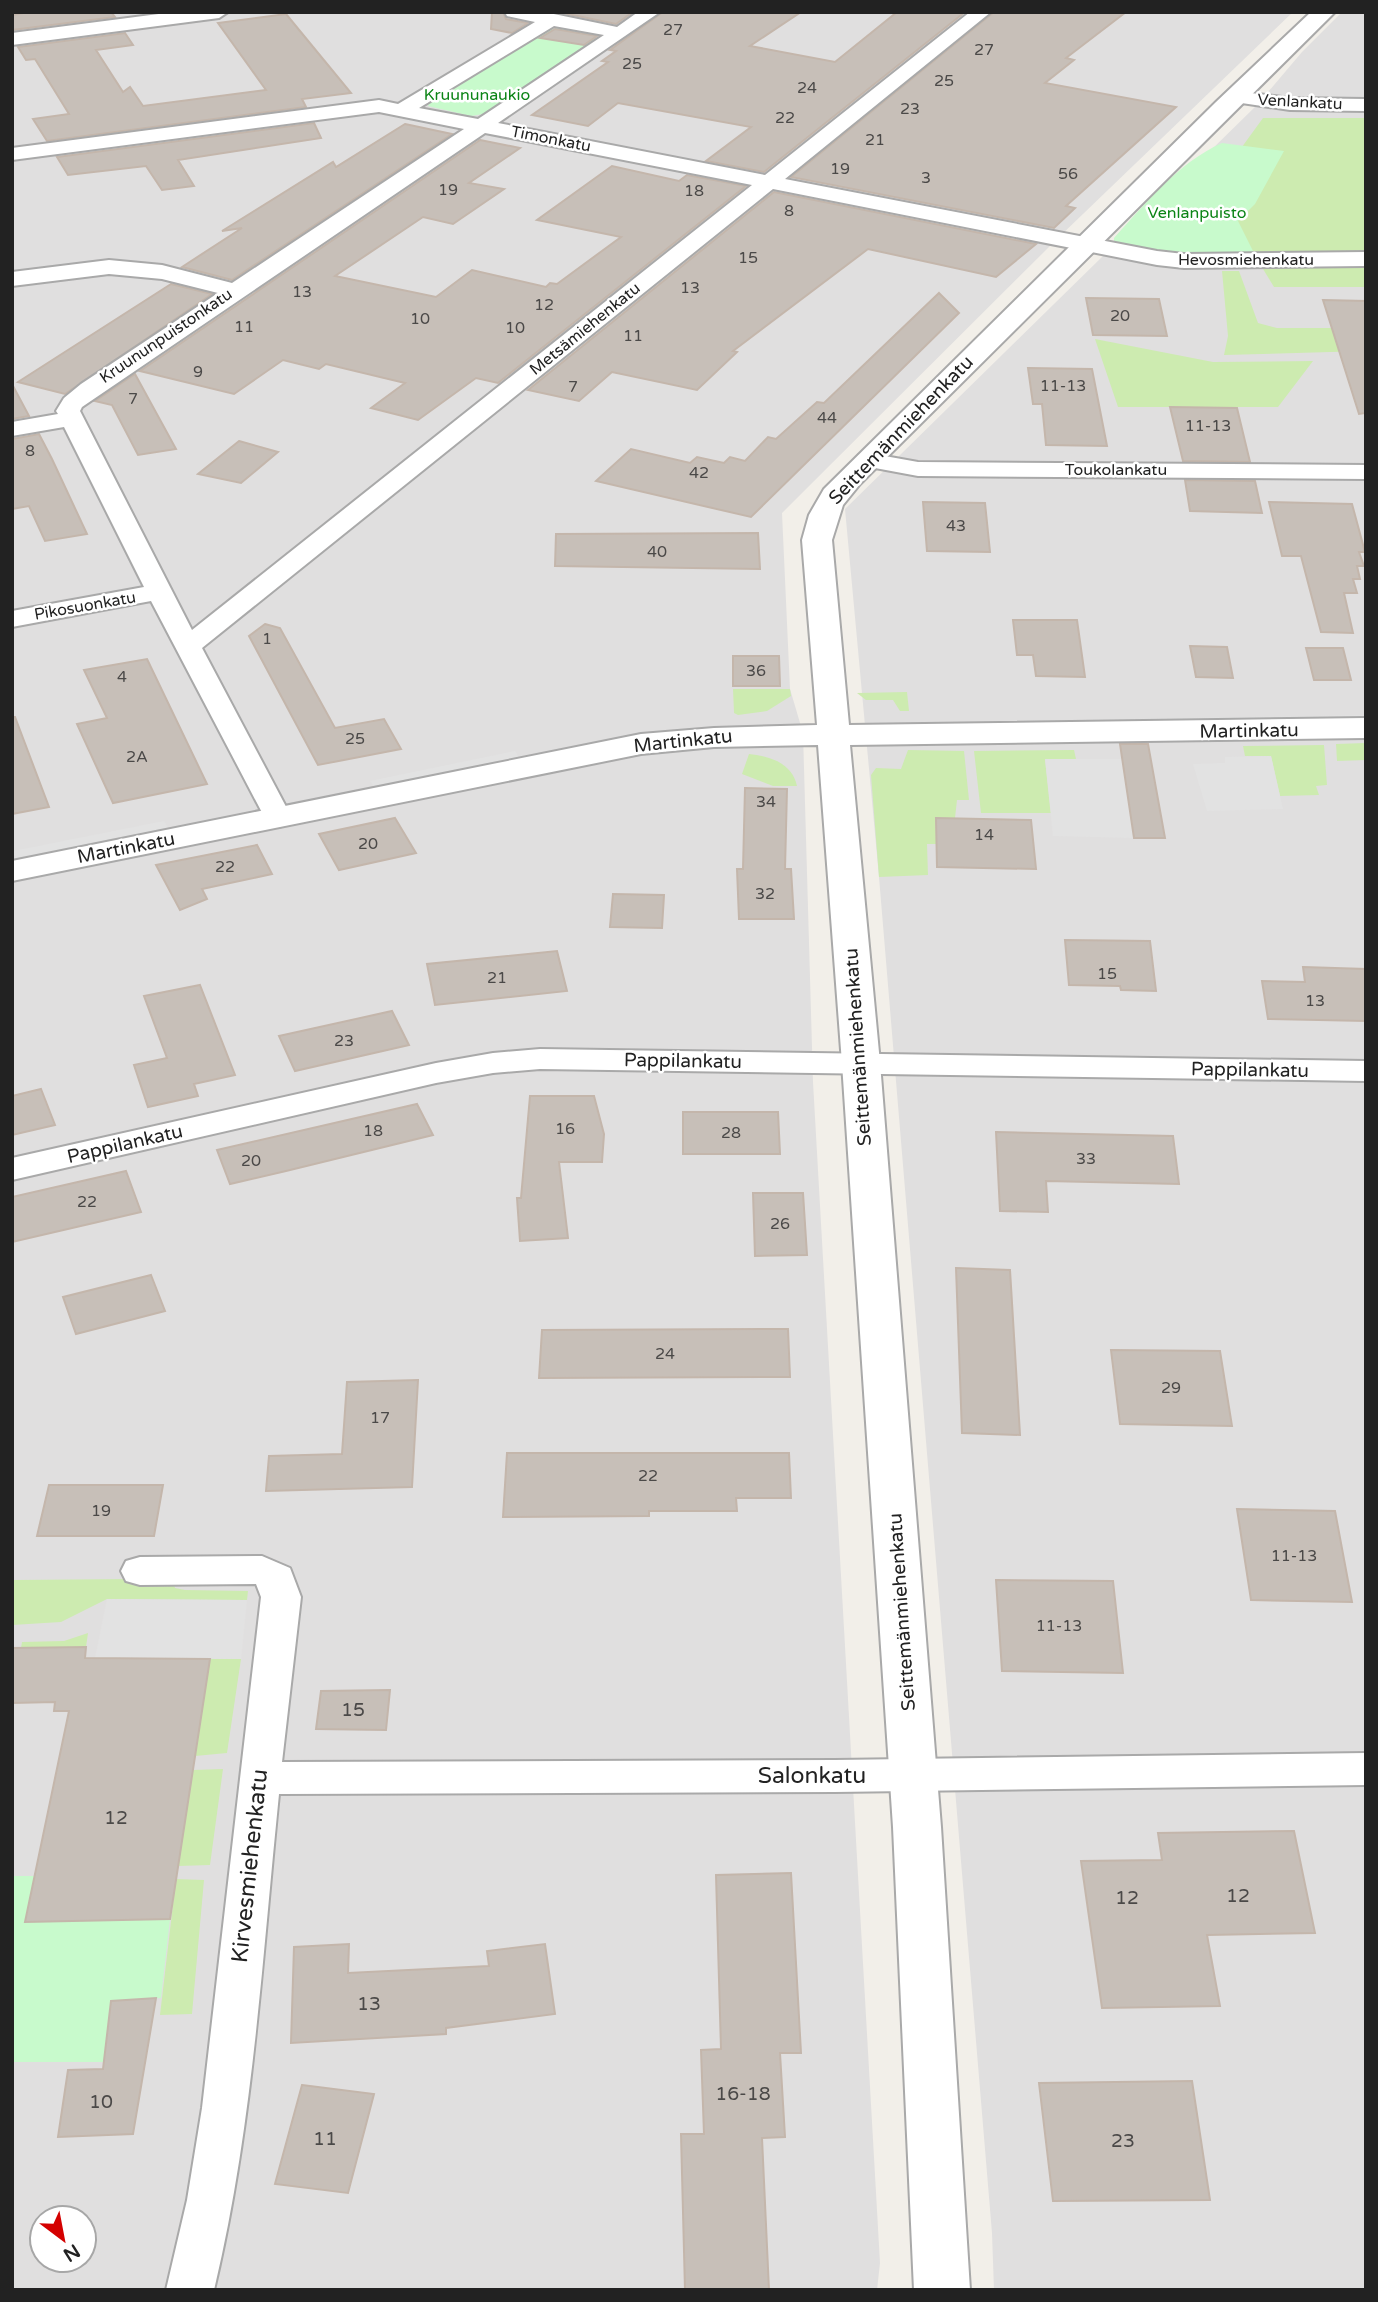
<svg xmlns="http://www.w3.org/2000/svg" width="1378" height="2302" font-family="'Varela Round',sans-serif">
	<rect width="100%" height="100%" fill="#f2efe9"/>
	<g fill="#e0dfdf" fill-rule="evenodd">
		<path d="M12,12h1281l-236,227 -275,274 8,176 13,44 10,349 67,1181 -3,27h-865zM42,2218h42v42h-42z"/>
		<polygon points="1342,12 1366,12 1366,2290 994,2290 992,2233 879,877 845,509 1257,105 1302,52"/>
	</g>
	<g fill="#cdebb0">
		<polygon points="1263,118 1366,118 1366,254 1207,255 1241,217 1215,184"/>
		<polygon points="1260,264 1366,267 1366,287 1274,287"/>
		<polygon points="1222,271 1239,271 1258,323 1277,328 1366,328 1366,351 1224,355 1228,336"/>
		<polygon points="1095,339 1213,362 1313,361 1278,407 1118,407"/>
		<polygon points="733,689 790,689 791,696 767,711 738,715 734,713"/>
		<polygon points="907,692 909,711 900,711 893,700 866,700 857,693"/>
		<polygon points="1366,743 1366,760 1337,761 1336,744"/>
		<polygon points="1324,745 1327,785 1316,786 1319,795 1280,796 1271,756 1245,756 1243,746"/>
		<polygon points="908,750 964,751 969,800 957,800 955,818 936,818 936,844 927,844 928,875 879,877 871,775 876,768 901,769"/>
		<polygon points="1074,750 1076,759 1045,759 1051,813 981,813 974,751"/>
		<path d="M749,754c21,2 43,9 48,32h-24l-31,-12z"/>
		<polygon points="135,1579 173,1581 175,1588 185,1590 248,1591 247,1600 107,1599 61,1622 12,1625 12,1580"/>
		<polygon points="88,1633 86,1647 21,1648 22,1642 64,1641"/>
		<polygon points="210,1659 241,1659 227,1753 195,1756"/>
		<polygon points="223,1769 210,1865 178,1866 193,1770"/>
		<polygon points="176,1879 204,1880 192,2014 160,2015"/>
	</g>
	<g fill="#c8facc">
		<polygon points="563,27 586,30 593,35 594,41 483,114 471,116 428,106 431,100 544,31"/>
		<path d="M1222,143l62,8 -29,53 -17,17 17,34 -101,-3 -40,-11v-3c31,-34 65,-76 108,-95z"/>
		<polygon points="12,1876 35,1876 25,1922 170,1919 161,1998 111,2001 104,2062 12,2062"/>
	</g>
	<g fill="#e2e2e2">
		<polygon points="1366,715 1366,719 967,727 1018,721"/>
		<polygon points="515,751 520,759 375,788 370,781"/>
		<polygon points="1271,756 1283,809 1207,811 1193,764 1225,763 1225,757"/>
		<polygon points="1045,759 1122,759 1134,838 1053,836"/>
		<polygon points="164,821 169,829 16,859 13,851"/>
		<polygon points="107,1599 247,1600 241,1659 95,1658"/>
	</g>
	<g fill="#c7bfb8" stroke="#c4b6ab" stroke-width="2">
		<polygon points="29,12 111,12 115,17 12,30 12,15"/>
		<polygon points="492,12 503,12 506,19 528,23 512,33 491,29"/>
		<polygon points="558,12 633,12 616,24"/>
		<polygon points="663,12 801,12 750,46 835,62 897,12 965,12 764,172 706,161 751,127 618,103 588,126 532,115 608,62 602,61 616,51 610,50"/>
		<polygon points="994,12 1126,12 1066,58 1074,60 1045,83 1176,107 1066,206 1075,208 1054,228 791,177"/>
		<polygon points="286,14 351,93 302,99 306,107 47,141 33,119 69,114 35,59 26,60 18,47 125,33 133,45 96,50 123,92 130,87 143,106 266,90 218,23"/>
		<polygon points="555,29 597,36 584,45 540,38"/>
		<polygon points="314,123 321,138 178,160 194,186 162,190 146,166 68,175 57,157"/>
		<polygon points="405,124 452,134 232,280 182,267 242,228 222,231 333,162 336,167"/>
		<polygon points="480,140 520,148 469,183 504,189 453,224 423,217 335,276 436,297 472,270 546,287 550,283 557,284 621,237 537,220 612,166 679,181 687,175 746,186 498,383 476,378 418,420 371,408 405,383 326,364 319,369 283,360 234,394 140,371"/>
		<polygon points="774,192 1036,244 996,277 868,249 733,351 737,352 697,390 612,372 579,401 528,390"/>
		<polygon points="171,284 212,294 65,394 18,382"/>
		<polygon points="939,293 959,313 751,517 596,481 631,449 690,463 697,457 724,463 730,457 745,461 768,437 776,439 817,402 824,403"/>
		<polygon points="1086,298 1159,299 1167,336 1093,335"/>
		<polygon points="1323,300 1366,301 1366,413 1359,414"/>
		<polygon points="1028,368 1092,369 1107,446 1046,445 1042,404 1033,404"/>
		<polygon points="135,374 176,449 138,455 112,405 95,401"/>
		<polygon points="12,384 29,416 12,419"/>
		<polygon points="1170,407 1237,408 1250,462 1183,461"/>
		<polygon points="39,434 52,459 87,534 45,541 29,506 12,509 12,439"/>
		<polygon points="239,441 278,452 241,483 198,474"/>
		<polygon points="1185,480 1255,481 1262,513 1190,511"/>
		<polygon points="923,502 985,503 990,552 927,551"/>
		<polygon points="1269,502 1352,504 1365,552 1359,552 1364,566 1357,566 1360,579 1353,579 1357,593 1344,593 1353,633 1321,632 1301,556 1282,556"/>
		<polygon points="758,533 760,569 555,566 556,534"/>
		<polygon points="1013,620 1077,620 1085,677 1036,676 1033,655 1017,655"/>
		<polygon points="265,624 280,628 335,728 384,719 401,749 318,765 249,636"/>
		<polygon points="1190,646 1227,647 1233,678 1196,677"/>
		<polygon points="1306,648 1343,648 1351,680 1314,680"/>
		<polygon points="733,656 779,656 780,686 733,686"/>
		<polygon points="147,659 207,784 113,803 77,724 107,718 84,670"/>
		<polygon points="12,717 15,717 49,807 12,814"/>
		<polygon points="1120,744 1148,744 1165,838 1134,838"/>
		<polygon points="745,788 787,789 785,869 791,869 794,919 739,919 737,869 743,869"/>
		<polygon points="395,818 416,853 339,870 319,834"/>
		<polygon points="936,818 1031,820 1036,869 937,867"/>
		<polygon points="257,845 272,874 202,889 207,899 180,910 156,865"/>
		<polygon points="613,894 664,895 662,928 610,927"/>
		<polygon points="1065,940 1150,941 1156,991 1121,990 1120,986 1069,985"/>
		<polygon points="557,951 567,991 435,1005 427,964"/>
		<polygon points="1303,967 1366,969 1366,1021 1268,1019 1262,981 1305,982"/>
		<polygon points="200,985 235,1075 194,1084 198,1096 148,1107 134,1065 167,1058 144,996"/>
		<polygon points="392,1011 409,1045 295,1071 279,1036"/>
		<polygon points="41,1089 55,1125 12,1135 12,1096"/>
		<polygon points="530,1096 594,1096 604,1134 602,1162 559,1162 568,1238 520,1241 517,1198 521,1198"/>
		<polygon points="417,1104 433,1135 286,1171 230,1184 217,1150"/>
		<polygon points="683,1112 778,1112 780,1154 683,1154"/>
		<polygon points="996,1132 1173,1136 1179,1184 1046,1181 1048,1212 1000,1211"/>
		<polygon points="126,1171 141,1212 12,1242 12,1197"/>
		<polygon points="753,1193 803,1193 807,1255 755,1256"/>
		<polygon points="956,1268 1010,1270 1020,1435 962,1433"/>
		<polygon points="151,1275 165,1311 76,1334 63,1297"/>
		<polygon points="788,1329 790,1377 539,1378 542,1330"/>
		<polygon points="1111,1350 1220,1351 1232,1426 1120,1424"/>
		<polygon points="418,1380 412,1487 266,1491 269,1456 342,1454 347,1382"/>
		<polygon points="507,1453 789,1453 791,1498 736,1498 737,1511 649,1511 649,1516 503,1517"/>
		<polygon points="49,1485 163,1485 154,1536 37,1536"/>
		<polygon points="1237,1509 1335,1511 1352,1602 1251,1600"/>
		<polygon points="996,1580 1113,1581 1123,1673 1002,1671"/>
		<polygon points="86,1647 85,1658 210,1659 170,1919 25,1922 69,1711 54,1711 55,1702 12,1703 12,1648"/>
		<polygon points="390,1690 386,1730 316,1729 321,1691"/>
		<polygon points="1294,1831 1315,1933 1207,1935 1220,2006 1102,2008 1081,1861 1162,1860 1158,1833"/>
		<polygon points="791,1873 801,2053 780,2053 785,2137 762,2138 769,2290 685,2290 681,2134 704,2134 701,2050 721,2049 716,1875"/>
		<polygon points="349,1944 348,1973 489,1966 487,1951 545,1944 555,2014 446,2028 446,2034 291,2043 294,1947"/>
		<polygon points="156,1998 133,2134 58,2137 68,2070 103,2069 111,2001"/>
		<polygon points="1192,2081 1210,2200 1053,2201 1039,2083"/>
		<polygon points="302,2085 374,2094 348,2193 275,2184"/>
	</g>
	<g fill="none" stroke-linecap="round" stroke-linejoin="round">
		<g stroke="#a9a9a9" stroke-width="4">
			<g id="minor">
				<polygon points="174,12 228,12 219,18 12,45 12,33"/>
				<path d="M505,12h39l73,15 21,-15h22l-162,111 267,52 205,-163h21l-206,167 372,72 27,3 182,-2v14l-182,2 -27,-3 -384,-76 -571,459 90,170 -4,6 -10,3 -10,-3 -117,-223 -139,26v-16l132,-24 -80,-160 -52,9v-14l46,-8 -2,-3 8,-13 17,-14 137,-91 -56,-14 -53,-5 -97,12v-14l97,-12 53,5 70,18 232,-154 -85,-17 -367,48v-12l367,-48 19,4 137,-82 -28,-6zM554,26l50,9 -126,84 -59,-11zM485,133l267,52 -560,445 -112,-219 2,-4z"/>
				<polygon points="1235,91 1290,98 1366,99 1366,111 1290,110 1228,101 1225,97 1228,93"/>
				<polygon points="868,453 918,462 1366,465 1366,479 918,476 859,465 856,460 859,455"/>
				<polygon points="540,1049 1366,1061 1366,1081 540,1069 493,1073 436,1083 12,1180 12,1158 436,1063 493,1053"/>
				<path d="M262,1556l28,12 11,29 -19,165 553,-2 531,-7v32l-531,7 -556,2c-17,166 -26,333 -65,496h-48l21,-90 15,-92 59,-511 -5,-13 -116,1 -14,-4 -5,-10 5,-10 14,-4z"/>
			</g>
		</g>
		<g stroke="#a9a9a9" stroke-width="4">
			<polygon id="tertiary" points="1311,12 1335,12 860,484 843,505 832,540 849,725 1366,718 1366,738 850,745 880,1063 941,1827 970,2290 914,2290 893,1827 842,1063 818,745 714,747 641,754 12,881 12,861 641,734 714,728 817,725 802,540 809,515 824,489 1216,102"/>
		</g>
		<use href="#minor" fill="#fff" fill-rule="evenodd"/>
		<use href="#tertiary" fill="#fff" fill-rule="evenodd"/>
	</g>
	<g text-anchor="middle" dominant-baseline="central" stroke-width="5" stroke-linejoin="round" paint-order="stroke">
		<g font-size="16" fill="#4b4948">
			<text x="673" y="30">27</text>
			<text x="984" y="50">27</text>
			<text x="632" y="64">25</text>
			<text x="944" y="81">25</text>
			<text x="807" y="88">24</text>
			<text x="910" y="109">23</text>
			<text x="785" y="118">22</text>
			<text x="875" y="140">21</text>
			<text x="840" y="169">19</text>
			<text x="1068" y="174">56</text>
			<text x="926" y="178">3</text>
			<text x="448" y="190">19</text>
			<text x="694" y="191">18</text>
			<text x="789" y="211">8</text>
			<text x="748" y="258">15</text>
			<text x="690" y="288">13</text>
			<text x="302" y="292">13</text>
			<text x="544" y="305">12</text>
			<text x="1120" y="316">20</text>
			<text x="420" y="319">10</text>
			<text x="244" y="327">11</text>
			<text x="515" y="328">10</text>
			<text x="633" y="336">11</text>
			<text x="198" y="372">9</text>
			<text x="1063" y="386">11-13</text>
			<text x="573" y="387">7</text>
			<text x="133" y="399">7</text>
			<text x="827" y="418">44</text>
			<text x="1208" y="426">11-13</text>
			<text x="30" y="451">8</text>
			<text x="699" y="473">42</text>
			<text x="956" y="526">43</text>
			<text x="657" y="552">40</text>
			<text x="267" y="639">1</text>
			<text x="756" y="671">36</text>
			<text x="122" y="677">4</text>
			<text x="355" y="739">25</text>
			<text x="137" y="757">2A</text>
			<text x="766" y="802">34</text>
			<text x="984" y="835">14</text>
			<text x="368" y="844">20</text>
			<text x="225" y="867">22</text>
			<text x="765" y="894">32</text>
			<text x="1107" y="974">15</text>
			<text x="497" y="978">21</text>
			<text x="1315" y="1001">13</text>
			<text x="344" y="1041">23</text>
			<text x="565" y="1129">16</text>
			<text x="373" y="1131">18</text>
			<text x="731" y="1133">28</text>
			<text x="1086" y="1159">33</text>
			<text x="251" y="1161">20</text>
			<text x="87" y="1202">22</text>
			<text x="780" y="1224">26</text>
			<text x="665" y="1354">24</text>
			<text x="1171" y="1388">29</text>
			<text x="380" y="1418">17</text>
			<text x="648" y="1476">22</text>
			<text x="101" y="1511">19</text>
			<text x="1294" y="1556">11-13</text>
			<text x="1059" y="1626">11-13</text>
		</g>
		<g font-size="16" fill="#0c8416" stroke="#fff">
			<text x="477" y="95">Kruununaukio</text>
			<text x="1197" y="213">Venlanpuisto</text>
		</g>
		<g font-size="16" fill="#222" stroke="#fff">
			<text transform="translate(1300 102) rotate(3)">Venlankatu</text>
			<text transform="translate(551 139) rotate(11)">Timonkatu</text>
			<text x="1246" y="260">Hevosmiehenkatu</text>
			<text transform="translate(585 329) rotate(-39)">Metsämiehenkatu</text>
			<text transform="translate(166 336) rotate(-34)">Kruununpuistonkatu</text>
			<text x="1116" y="470">Toukolankatu</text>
			<text transform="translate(85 606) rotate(-10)">Pikosuonkatu</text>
		</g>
		<g font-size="19" fill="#222" stroke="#fff">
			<text transform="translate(901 430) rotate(-46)">Seittemänmiehenkatu</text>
			<text transform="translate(1249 731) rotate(-1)">Martinkatu</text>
			<text transform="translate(683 741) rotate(-6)">Martinkatu</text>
			<text transform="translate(126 848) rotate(-11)">Martinkatu</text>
			<text transform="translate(858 1047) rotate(-94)">Seittemänmiehenkatu</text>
			<text transform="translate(683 1061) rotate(1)">Pappilankatu</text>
			<text transform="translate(1250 1070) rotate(1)">Pappilankatu</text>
			<text transform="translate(125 1144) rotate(-13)">Pappilankatu</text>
			<text transform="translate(902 1612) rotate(-94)">Seittemänmiehenkatu</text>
		</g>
		<g font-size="19" fill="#4b4948">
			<text x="353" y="1710">15</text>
			<text x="116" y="1818">12</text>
			<text x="1238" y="1896">12</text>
			<text x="1127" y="1898">12</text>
			<text x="369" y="2004">13</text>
			<text x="743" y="2094">16-18</text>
			<text x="101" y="2102">10</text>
			<text x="325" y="2139">11</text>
			<text x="1123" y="2141">23</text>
		</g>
		<g font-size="23" fill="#222" stroke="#fff">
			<text x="812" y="1776">Salonkatu</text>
			<text transform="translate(250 1866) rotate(-84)">Kirvesmiehenkatu</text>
		</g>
	</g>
	<rect width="1378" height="2302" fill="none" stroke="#222222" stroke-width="28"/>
	<g transform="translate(63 2239) rotate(148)"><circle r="33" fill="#ffffff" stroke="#a7a7a7" stroke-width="2"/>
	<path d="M0-5L12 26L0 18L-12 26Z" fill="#d40000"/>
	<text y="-10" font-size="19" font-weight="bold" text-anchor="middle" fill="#222222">N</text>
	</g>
</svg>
